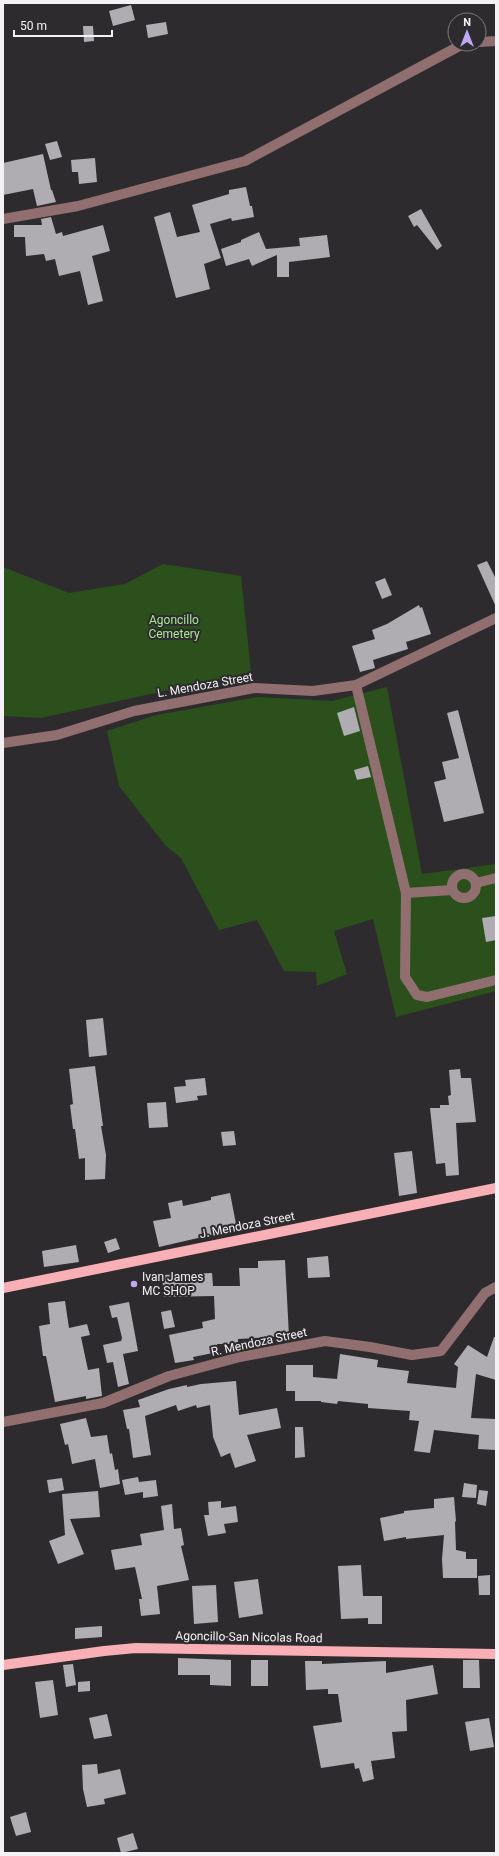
<svg xmlns="http://www.w3.org/2000/svg" width="499" height="1856" font-family="Roboto,sans-serif">
	<rect width="100%" height="100%" fill="#2e2b2f"/>
	<g fill="#2b501b">
		<polygon points="163,564 241,576 251,672 41,718 3,716 3,567 69,593 125,584"/>
		<polygon points="387,687 422,874 496,864 496,991 396,1017 373,919 334,931 347,974 317,986 316,972 284,971 257,920 219,930 181,858 166,846 119,786 107,731 156,715 258,697 332,701"/>
	</g>
	<g fill="#afadb2">
		<polygon points="131,5 135,20 113,26 109,11"/>
		<polygon points="166,22 168,34 148,38 146,25"/>
		<polygon points="83,26 93,26 94,41 84,42"/>
		<polygon points="57,141 62,157 50,160 45,144"/>
		<polygon points="43,154 51,190 52,190 56,202 37,206 33,189 3,195 3,163"/>
		<polygon points="95,158 97,182 79,184 78,172 72,172 71,160"/>
		<polygon points="246,187 250,206 252,206 254,217 232,221 231,218 210,224 221,258 204,264 210,289 176,298 154,217 170,212 177,237 200,232 192,205 229,194 229,190"/>
		<polygon points="421,209 442,246 437,250 417,225 414,227 408,216"/>
		<polygon points="51,217 56,234 62,232 63,236 103,225 110,251 92,256 103,301 88,305 80,271 59,276 55,259 46,261 44,254 26,256 25,237 14,237 14,225 42,225 41,219"/>
		<polygon points="259,232 266,249 300,246 299,238 327,235 330,257 289,262 289,277 277,277 277,255 252,266 249,259 226,266 221,249 241,242 241,240"/>
		<polygon points="487,561 496,579 496,607 477,565"/>
		<polygon points="385,578 392,595 382,599 375,582"/>
		<polygon points="419,605 420,608 422,607 431,634 406,642 408,649 373,660 375,668 360,672 352,646 375,639 372,630 387,624"/>
		<polygon points="354,707 360,731 344,736 337,713"/>
		<polygon points="458,710 484,813 444,822 434,782 446,779 442,762 459,758 447,713"/>
		<polygon points="368,766 371,777 357,780 354,770"/>
		<polygon points="496,916 496,940 486,942 482,918"/>
		<polygon points="103,1018 107,1055 89,1057 86,1020"/>
		<polygon points="95,1066 103,1126 101,1126 106,1155 105,1179 85,1180 85,1158 79,1159 75,1129 73,1129 70,1105 73,1104 69,1069"/>
		<polygon points="460,1069 461,1078 471,1078 476,1122 456,1123 459,1175 446,1176 445,1163 436,1164 430,1108 440,1108 440,1105 449,1105 448,1096 451,1095 449,1070"/>
		<polygon points="205,1078 207,1095 197,1096 198,1100 176,1103 174,1087 186,1086 185,1080"/>
		<polygon points="166,1102 168,1127 149,1128 147,1103"/>
		<polygon points="234,1131 236,1145 223,1146 221,1132"/>
		<polygon points="412,1151 417,1193 399,1196 394,1153"/>
		<polygon points="230,1193 237,1229 159,1247 153,1221 171,1218 168,1203 182,1200 183,1206 211,1200 211,1197"/>
		<polygon points="116,1238 120,1249 108,1253 104,1242"/>
		<polygon points="76,1245 79,1262 44,1267 42,1251"/>
		<polygon points="328,1256 330,1277 308,1278 307,1258"/>
		<polygon points="285,1260 289,1336 238,1339 238,1344 217,1344 218,1352 193,1357 194,1360 175,1363 169,1335 203,1328 202,1322 215,1319 214,1296 164,1297 162,1275 212,1273 213,1286 240,1286 239,1268 258,1268 258,1261"/>
		<polygon points="65,1301 69,1328 87,1324 90,1335 81,1337 88,1370 99,1368 102,1396 86,1399 86,1396 55,1402 46,1356 43,1356 39,1326 50,1324 48,1303"/>
		<polygon points="129,1302 138,1351 123,1354 129,1384 118,1387 113,1362 107,1363 103,1345 121,1341 122,1338 117,1317 112,1318 109,1306"/>
		<polygon points="171,1310 175,1327 164,1329 161,1312"/>
		<polygon points="494,1337 496,1337 496,1380 476,1374 471,1418 496,1419 496,1450 478,1449 479,1435 434,1430 430,1453 414,1451 419,1421 409,1420 410,1411 368,1408 368,1404 338,1401 337,1404 321,1402 321,1401 295,1401 295,1391 286,1391 286,1365 313,1365 313,1377 337,1379 340,1354 378,1360 377,1367 409,1371 407,1383 456,1388 458,1367 454,1364 468,1345 487,1357"/>
		<polygon points="236,1381 239,1415 277,1408 281,1428 247,1435 256,1461 235,1468 230,1453 221,1457 213,1437 210,1405 197,1408 196,1405 178,1411 176,1405 145,1416 151,1455 133,1458 129,1429 127,1429 123,1410 140,1407 138,1400 169,1389 187,1385 187,1387 201,1384"/>
		<polygon points="86,1418 91,1437 107,1435 110,1454 112,1453 115,1470 118,1469 120,1484 100,1488 95,1459 72,1464 68,1444 65,1445 60,1424"/>
		<polygon points="295,1427 303,1427 305,1457 295,1458"/>
		<polygon points="138,1477 139,1482 156,1480 158,1496 143,1498 143,1492 125,1495 122,1480"/>
		<polygon points="62,1478 64,1490 49,1493 47,1480"/>
		<polygon points="464,1483 477,1485 476,1498 462,1497"/>
		<polygon points="479,1490 488,1491 486,1506 477,1504"/>
		<polygon points="98,1491 100,1517 70,1519 84,1554 58,1564 49,1541 65,1535 62,1494"/>
		<polygon points="454,1497 456,1521 455,1522 456,1550 466,1552 466,1559 477,1559 477,1578 443,1578 442,1559 444,1535 406,1539 406,1537 384,1541 380,1518 404,1513 404,1511 434,1508 434,1499"/>
		<polygon points="221,1501 221,1508 236,1506 238,1522 224,1524 226,1533 208,1536 204,1515 209,1515 208,1502"/>
		<polygon points="172,1504 174,1529 181,1528 184,1545 181,1546 189,1580 157,1586 160,1614 141,1616 139,1599 142,1599 135,1567 115,1570 111,1550 142,1545 140,1534 164,1530 161,1506"/>
		<polygon points="361,1565 363,1596 382,1596 382,1624 368,1624 368,1618 341,1619 338,1566"/>
		<polygon points="490,1575 490,1595 479,1595 478,1576"/>
		<polygon points="258,1579 263,1614 239,1618 234,1582"/>
		<polygon points="216,1585 218,1622 194,1624 192,1586"/>
		<polygon points="102,1626 102,1637 75,1639 75,1628"/>
		<polygon points="178,1658 231,1660 231,1686 210,1685 210,1675 178,1675"/>
		<rect x="251" y="1660" width="17" height="26"/>
		<polygon points="463,1660 479,1660 480,1688 463,1688"/>
		<polygon points="305,1661 322,1661 322,1664 386,1661 386,1673 433,1665 438,1694 406,1700 407,1731 392,1732 395,1758 371,1761 374,1779 363,1782 359,1768 355,1769 354,1763 321,1768 313,1726 342,1722 338,1694 328,1694 328,1689 306,1690"/>
		<polygon points="73,1664 76,1685 66,1687 63,1665"/>
		<polygon points="53,1680 58,1715 40,1718 35,1682"/>
		<polygon points="90,1681 90,1691 78,1692 78,1682"/>
		<polygon points="107,1714 112,1736 94,1739 89,1718"/>
		<polygon points="489,1718 494,1747 470,1751 465,1722"/>
		<polygon points="97,1764 98,1774 120,1769 126,1794 104,1799 105,1804 87,1807 83,1789 82,1765"/>
		<polygon points="26,1812 31,1832 16,1836 10,1817"/>
		<polygon points="133,1833 138,1849 121,1853 117,1838"/>
	</g>
	<g fill="none" stroke-linecap="round" stroke-linejoin="round">
		<g stroke="#916f71" stroke-width="10">
			<polyline points="479,42 496,41"/>
			<polyline points="3,219 78,206 245,161 463,44"/>
			<polyline points="356,685 406,893 405,977 417,995 427,997 496,980"/>
			<polyline points="3,743 57,735 134,711 254,688 313,691 356,685 496,618"/>
			<circle cx="464" cy="886" r="12"/>
			<polyline points="476,883 496,878"/>
			<polyline points="406,893 452,890"/>
			<polyline points="3,1422 103,1403 169,1376 240,1357 325,1341 370,1347 412,1355 441,1351 485,1293 496,1287"/>
		</g>
		<g stroke="#f8b0b6" stroke-width="10">
			<polyline points="3,1288 496,1188"/>
			<polyline points="3,1665 104,1651 136,1648 496,1654"/>
		</g>
	</g>
	<circle fill="#c1a8f3" stroke="#2e2b2f" stroke-width="1.5" cx="134" cy="1284" r="4"/>
	<g text-anchor="middle" dominant-baseline="central" stroke-width="4" stroke-linejoin="round" paint-order="stroke">
		<g font-size="12" fill="#aae793" stroke="#2e2b2f">
			<text x="174" y="620">Agoncillo<tspan x="174" dy="14">Cemetery</tspan></text>
		</g>
		<g font-size="12" fill="#f3f1f4" stroke="#2e2b2f">
			<text transform="translate(205 685) rotate(-10)">L. Mendoza Street</text>
			<text transform="translate(247 1225) rotate(-11)">J. Mendoza Street</text>
			<text transform="translate(259 1342) rotate(-12)">R. Mendoza Street</text>
			<text transform="translate(249 1637) rotate(1)">Agoncillo-San Nicolas Road</text>
		</g>
		<g font-size="12" fill="#f3f1f4" stroke="#2e2b2f" text-anchor="start">
			<text x="142" y="1277">Ivan James<tspan x="142" dy="14">MC SHOP</tspan></text>
		</g>
	</g>
	<rect width="499" height="1856" fill="none" stroke="#f3f1f4" stroke-width="8"/>
	<g transform="translate(467 32)"><circle r="19" fill="#2e2b2f" stroke="#7d7a7e"/>
	<path d="M0-3L7 15L0 10L-7 15Z" fill="#c1a8f3"/>
	<text y="-6" font-size="11" font-weight="bold" text-anchor="middle" fill="#f3f1f4">N</text>
	</g>
	<path d="M14 30v6h98v-6" fill="none" stroke="#f3f1f4" stroke-width="2"/>
	<text x="20" y="30" font-size="12" fill="#f3f1f4" stroke="#2e2b2f" stroke-width="3" paint-order="stroke">50 m</text>
</svg>
